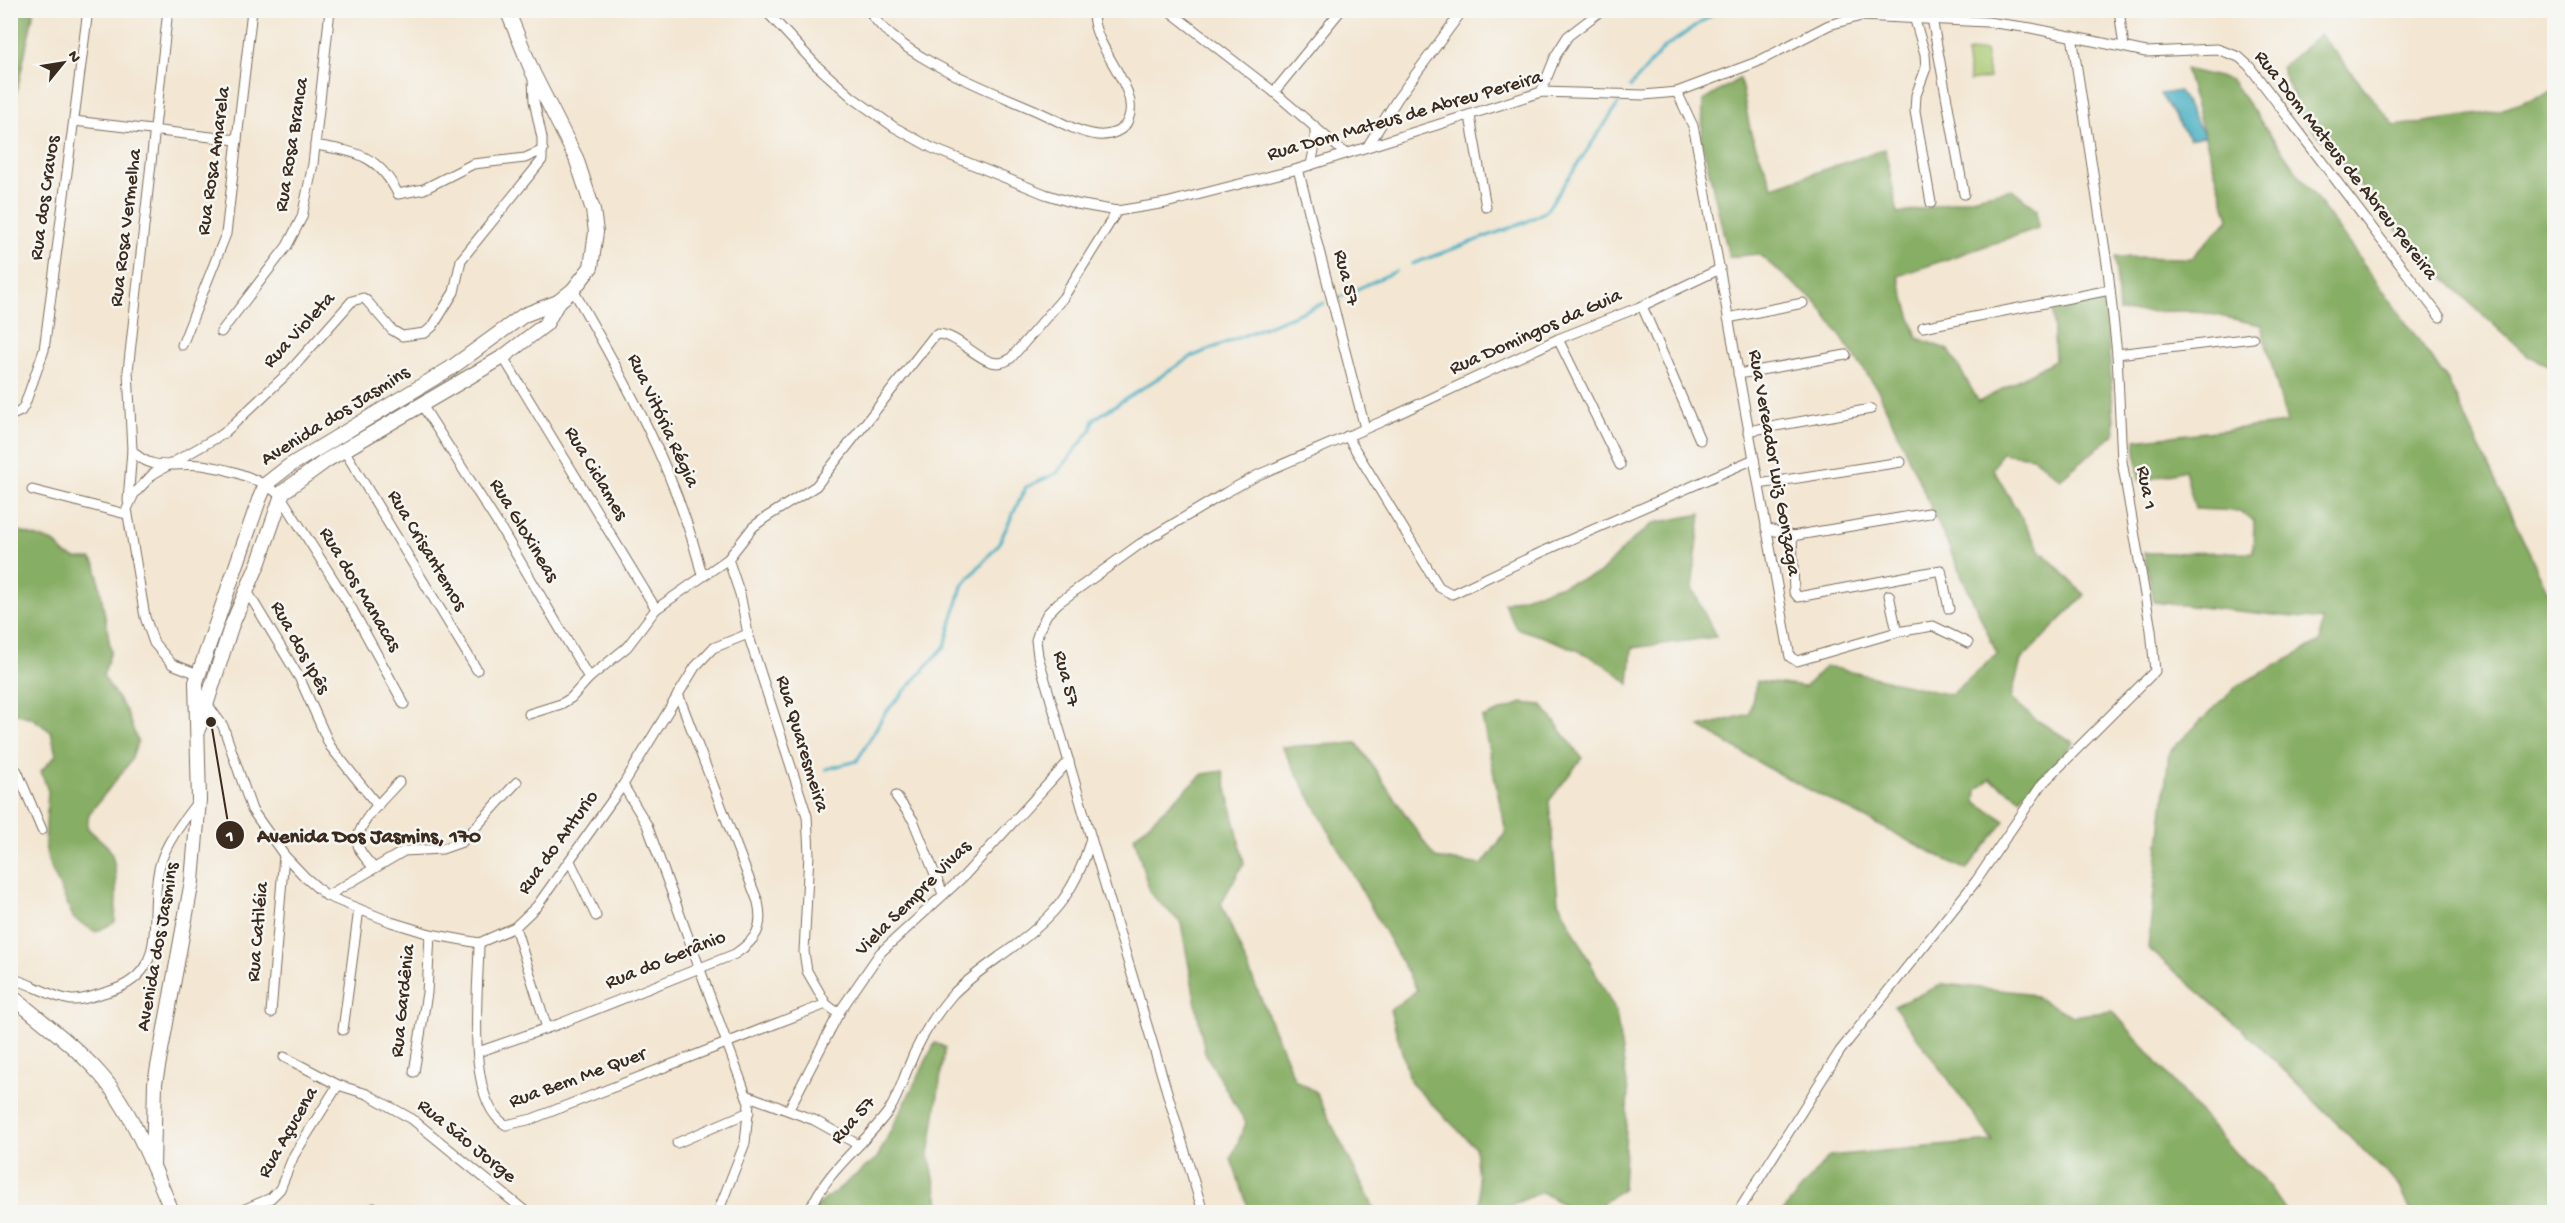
<svg xmlns="http://www.w3.org/2000/svg" width="2565" height="1223" font-family="'Gochi Hand',sans-serif">
	<rect width="100%" height="100%" fill="#f6f6f2"/>
	<filter id="ink" filterUnits="userSpaceOnUse"><feTurbulence type="fractalNoise" baseFrequency=".0167" numOctaves="2"/><feDisplacementMap in="SourceGraphic" scale="12" xChannelSelector="R" yChannelSelector="G"/><feConvolveMatrix kernelMatrix="1 2 1 2 8 2 1 2 1" color-interpolation-filters="sRGB"/></filter>
	<filter id="wash" filterUnits="userSpaceOnUse"><feTurbulence type="fractalNoise" baseFrequency=".008" numOctaves="4" result="noise"/><feDisplacementMap in="SourceGraphic" scale="24" xChannelSelector="R" yChannelSelector="G"/><feGaussianBlur stdDeviation="1.35" result="paint"/><feColorMatrix in="noise" values="0 0 0 0 0 0 0 0 0 0 0 0 0 0 0 0 0 1.4 0 .05"/><feComposite in="paint" operator="in"/></filter>
	<g filter="url(#wash)">
		<rect width="100%" height="100%" fill="#f3e6d2"/>
		<polygon fill="#aaca73" stroke="#727a48" stroke-width="1.5" points="1985,50 1989,78 1970,81 1966,53"/>
		<g fill="#87ae65" stroke="#616c42" stroke-width="1.5">
			<polygon points="11,10 34,11 14,104 11,108"/>
			<polygon points="2320,34 2395,126 2495,112 2554,91 2554,367 2528,356 2470,303 2402,236 2301,114 2281,68"/>
			<polygon points="2185,69 2231,80 2448,381 2554,605 2554,1212 2411,1212 2400,1187 2255,1041 2148,948 2169,752 2237,686 2320,642 2322,620 2154,602 2144,553 2253,552 2254,522 2240,511 2195,509 2185,470 2139,482 2135,440 2287,423 2261,325 2196,311 2119,312 2115,257 2191,258 2229,219"/>
			<polygon points="1740,78 1751,134 1773,187 1885,149 1898,214 2012,189 2037,209 2038,228 1898,276 1917,338 1949,350 1979,402 2055,360 2053,307 2105,299 2115,434 2060,479 2033,457 2001,453 1993,469 2040,550 2085,595 2021,660 2011,698 2035,719 2074,743 2020,798 1990,779 1977,790 1976,802 2005,821 1966,870 1773,771 1700,727 1749,714 1757,681 1805,687 1826,666 1951,695 1997,654 1878,390 1818,304 1758,254 1729,257 1702,141 1703,101"/>
			<path d="M1701,514l-9,74 24,49 -84,11 -3,36c-31,-30 -73,-43 -113,-56l-12,-25 95,-29 31,-32 24,-19z"/>
			<path d="M10,525l11,7 33,10 11,12 12,5h14l5,6 15,86 -8,25 23,35 12,31 -8,20 -41,52 -2,13c6,8 15,13 21,20 11,15 8,57 7,75l-19,10 -22,-13 -26,-58 -3,-17 3,-53 -7,-20 15,-16 -5,-23 -19,-14 -21,-6z"/>
			<path d="M1522,703l20,2 40,53 -33,43 9,100 58,111 12,80 -5,96c-41,32 -37,30 -81,4l-47,20h-14l-6,-65 -64,-64 -21,-73 27,-20 -135,-243 75,-4 78,115 47,7 24,-33 -24,-114z"/>
			<polygon points="1223,771 1244,863 1221,903 1295,1080 1315,1091 1376,1212 1250,1212 1231,1159 1246,1123 1205,1053 1181,923 1150,893 1134,837 1203,774"/>
			<polygon points="1943,984 2027,993 2073,1016 2113,1011 2236,1155 2263,1178 2287,1212 1782,1212 1829,1156 1993,1141 1894,1006"/>
			<polygon points="935,1043 945,1047 929,1155 941,1212 815,1212 817,1206 877,1158"/>
		</g>
		<polygon fill="#45afc3" stroke="#406c70" stroke-width="1.5" points="2179,91 2205,136 2189,139 2160,94"/>
		<g fill="none" stroke-linecap="round" stroke-linejoin="round">
			<g stroke="#45afc3" stroke-width="3">
				<polyline points="1630,87 1664,48 1719,10"/>
				<polyline points="1412,264 1526,222 1546,211 1619,103"/>
				<polyline points="1340,297 1396,271"/>
				<polyline points="826,769 857,761 885,713 945,646 962,586 998,545 1026,487 1057,473 1091,430 1094,419 1191,357 1324,303"/>
			</g>
		</g>
	</g>
	<g filter="url(#ink)">
		<g fill="none" stroke-linecap="round" stroke-linejoin="round">
			<g stroke="#7b6c5d" stroke-width="11">
				<g id="street">
					<path d="M168,10l-40,361 4,79c19,23 44,12 70,15 28,4 56,13 78,30l72,114 52,95"/>
					<polyline points="765,10 817,66 853,98 894,127 932,148 1045,194 1077,204 1117,211 1166,203 1298,169 1541,92 1644,95 1677,92 1757,62 1829,25 1861,16 1987,22 2031,28 2146,52 2217,49 2239,57 2249,66 2440,317"/>
					<path d="M869,10c26,46 123,81 170,102 18,8 39,21 59,23 12,1 26,-4 30,-15 14,-33 -37,-71 -35,-110"/>
					<polyline points="2119,10 2124,47"/>
					<polyline points="1172,13 1274,92 1345,153"/>
					<polyline points="1914,17 1925,54 1926,68 1916,95 1915,111 1931,203"/>
					<polyline points="1932,18 1964,194"/>
					<polyline points="1274,92 1341,10"/>
					<polyline points="1541,92 1556,55 1568,36 1602,10"/>
					<polyline points="1677,92 1693,126 1696,140 1790,657 1797,661 1897,632 1933,626 1968,643"/>
					<polyline points="1470,116 1486,207"/>
					<polyline points="74,121 237,140"/>
					<polyline points="1369,144 1398,98 1463,10"/>
					<path d="M315,145c41,7 63,9 83,49l26,-5 49,-25 52,-6 18,-8"/>
					<polyline points="1311,165 1315,145 1315,126"/>
					<polyline points="1298,169 1365,428"/>
					<path d="M573,290c52,90 104,183 129,285"/>
					<polyline points="1642,306 1700,440"/>
					<polyline points="1728,318 1803,303"/>
					<polyline points="1923,327 2110,290"/>
					<polyline points="221,332 287,246 302,217 313,164 330,10"/>
					<polyline points="1558,339 1620,465"/>
					<polyline points="182,345 226,234 252,10"/>
					<polyline points="2117,354 2253,338"/>
					<polyline points="503,357 656,609"/>
					<polyline points="1738,374 1846,355"/>
					<polyline points="422,405 503,532 589,678"/>
					<polyline points="10,416 21,411 25,404 44,350 88,10"/>
					<polyline points="1748,431 1871,409"/>
					<polyline points="1347,436 1439,587 1452,594 1542,552 1754,459"/>
					<polyline points="344,450 477,670"/>
					<polyline points="1759,484 1901,462"/>
					<polyline points="32,490 126,514"/>
					<polyline points="128,501 132,450"/>
					<polyline points="1766,528 1792,536 1929,513"/>
					<polyline points="1792,536 1794,592 1798,597 1941,570 1949,609"/>
					<polyline points="728,559 740,594 748,634 807,816 809,854 804,952 807,971 826,1004"/>
					<polyline points="247,591 300,679 330,746 378,806"/>
					<polyline points="1889,595 1897,632"/>
					<polyline points="198,674 172,664 154,643 145,617 127,509 134,494 153,474 223,434 290,371 352,301 363,298 367,301 392,330 402,336 425,333 433,326 454,292 461,260 542,160 542,138 534,101 533,79"/>
					<polyline points="204,700 223,726 252,810 284,855 306,878 327,896 391,922 430,934 479,943 515,927 537,906 623,785 695,667 713,648 748,634"/>
					<path d="M529,714l32,-10 10,-6 18,-20 38,-31 29,-38 72,-50 25,-32 12,-9 51,-32 118,-150 4,-2c26,1 49,43 73,24l52,-60 54,-87"/>
					<polyline points="10,766 17,771 42,830"/>
					<polyline points="623,785 647,825 749,1103 745,1143 718,1212"/>
					<polyline points="896,796 913,820 943,894"/>
					<polyline points="1091,838 1203,1212"/>
					<polyline points="570,861 596,916"/>
					<path d="M374,868c-6,-7 -14,-14 -16,-23 -3,-22 28,-48 41,-63"/>
					<polyline points="327,896 404,851 442,849 462,842 517,782"/>
					<polyline points="515,927 547,1028"/>
					<path d="M479,943c0,44 -15,158 27,182l26,-6 294,-115 13,10"/>
					<path d="M10,978c21,5 40,19 61,22 12,1 25,-5 36,-8 67,-19 39,-76 53,-127 6,-23 24,-45 38,-64"/>
					<polyline points="271,1013 284,855"/>
					<polyline points="343,1030 359,909"/>
					<path d="M478,1052l81,-28 176,-70c21,-14 29,-26 23,-52l-80,-208"/>
					<polyline points="284,1057 338,1085 367,1094 412,1119 526,1212"/>
					<polyline points="414,1072 427,993 430,934"/>
					<polyline points="746,1095 814,1120 857,1144"/>
					<polyline points="789,1109 840,1011 880,953 964,876 1069,761"/>
					<polyline points="677,1143 749,1112"/>
					<polyline points="238,1212 271,1198 280,1189 294,1155 338,1085"/>
					<polyline points="369,1212 374,1208"/>
					<path d="M809,1212c19,-45 54,-65 81,-103 8,-13 12,-27 18,-41 10,-27 26,-52 45,-74 14,-14 30,-25 46,-37 49,-34 76,-60 92,-119l-53,-182 -2,-16 4,-12 7,-14 11,-11 82,-59 85,-51 33,-18 125,-54 175,-82 84,-33 78,-37"/>
					<polyline points="1738,1212 1840,1051 1976,881 2043,783 2155,671 2151,630 2122,461 2117,354 2108,270 2072,36"/>
				</g>
			</g>
			<g stroke="#7b6c5d" stroke-width="16">
				<g id="secondary">
					<polyline points="199,727 231,627 259,562 283,492 327,460 503,357 546,324 558,302 573,290 591,267 596,232 593,210 576,158 533,73 507,10"/>
					<path d="M10,995c30,25 64,50 90,79 32,36 54,94 72,138"/>
					<polyline points="153,1166 155,1083 192,881 199,800 196,682 259,500 266,484 289,466 451,368 524,315 558,302"/>
				</g>
			</g>
			<use href="#street" stroke="#fff" stroke-width="9"/>
			<use href="#secondary" stroke="#fff" stroke-width="14"/>
		</g>
	</g>
	<g text-anchor="middle" dominant-baseline="central" stroke-width="5" stroke-linejoin="round" paint-order="stroke">
		<g font-size="20" fill="#3b2a1e" stroke="#f6f6f2">
			<text transform="translate(1405 117) rotate(-16)">Rua Dom Mateus de Abreu Pereira</text>
			<text transform="translate(293 145) rotate(-81)">Rua Rosa Branca</text>
			<text transform="translate(215 161) rotate(-82)">Rua Rosa Amarela</text>
			<text transform="translate(2345 166) rotate(52)">Rua Dom Mateus de Abreu Pereira</text>
			<text transform="translate(46 198) rotate(-82)">Rua dos Cravos</text>
			<text transform="translate(127 228) rotate(-83)">Rua Rosa Vermelha</text>
			<text transform="translate(1345 278) rotate(76)">Rua 57</text>
			<text transform="translate(300 331) rotate(-47)">Rua Violeta</text>
			<text transform="translate(1536 333) rotate(-24)">Rua Domingos da Guia</text>
			<text transform="translate(336 417) rotate(-32)">Avenida dos Jasmins</text>
			<text transform="translate(662 421) rotate(65)">Rua Vitória Régia</text>
			<text transform="translate(1773 463) rotate(80)">Rua Vereador Luiz Gonzaga</text>
			<text transform="translate(595 474) rotate(59)">Rua Ciclames</text>
			<text transform="translate(2145 488) rotate(80)">Rua 1</text>
			<text transform="translate(523 531) rotate(59)">Rua Gloxineas</text>
			<text transform="translate(426 551) rotate(59)">Rua Crisantemos</text>
			<text transform="translate(359 590) rotate(59)">Rua dos Manacas</text>
			<text transform="translate(299 648) rotate(61)">Rua dos Ipês</text>
			<text transform="translate(1065 679) rotate(75)">Rua 57</text>
			<text transform="translate(801 744) rotate(73)">Rua Quaresmeira</text>
			<text transform="translate(559 843) rotate(-54)">Rua do Anturio</text>
			<text transform="translate(914 899) rotate(-45)">Viela Sempre Vivas</text>
			<text transform="translate(259 932) rotate(-85)">Rua Catiléia</text>
			<text transform="translate(159 947) rotate(-80)">Avenida dos Jasmins</text>
			<text transform="translate(666 961) rotate(-22)">Rua do Gerânio</text>
			<text transform="translate(404 1001) rotate(-84)">Rua Gardênia</text>
			<text transform="translate(578 1079) rotate(-20)">Rua Bem Me Quer</text>
			<text transform="translate(854 1121) rotate(-48)">Rua 57</text>
			<text transform="translate(289 1133) rotate(-60)">Rua Açucena</text>
			<text transform="translate(466 1142) rotate(39)">Rua São Jorge</text>
		</g>
	</g>
	<path fill="none" stroke="#3b2a1e" stroke-width="2" d="M211 722L230 835"/>
	<g fill="#3b2a1e" stroke="#f6f6f2" stroke-width="2">
		<circle cx="211" cy="722" r="6"/>
		<circle cx="230" cy="835" r="15"/>
	</g>
	<g font-size="18" text-anchor="middle" font-weight="bold" fill="#fff">
		<text x="230" y="841">1</text>
	</g>
	<g font-size="21" text-anchor="middle" font-weight="bold" fill="#3b2a1e" stroke="#f6f6f2" stroke-width="5" stroke-linejoin="round" paint-order="stroke">
		<text x="369" y="842">Avenida Dos Jasmins, 170</text>
	</g>
	<rect width="2565" height="1223" fill="none" stroke="#f6f6f2" stroke-width="36"/>
	<g transform="translate(63 63) rotate(60)" stroke="#f6f6f2" stroke-width="4.5" paint-order="stroke">
	<path d="M0-4.5L10 22L0 15L-10 22Z" fill="#3b2a1e"/>
	<text y="-9" font-size="16" font-weight="bold" text-anchor="middle" fill="#3b2a1e">N</text>
	</g>
</svg>
